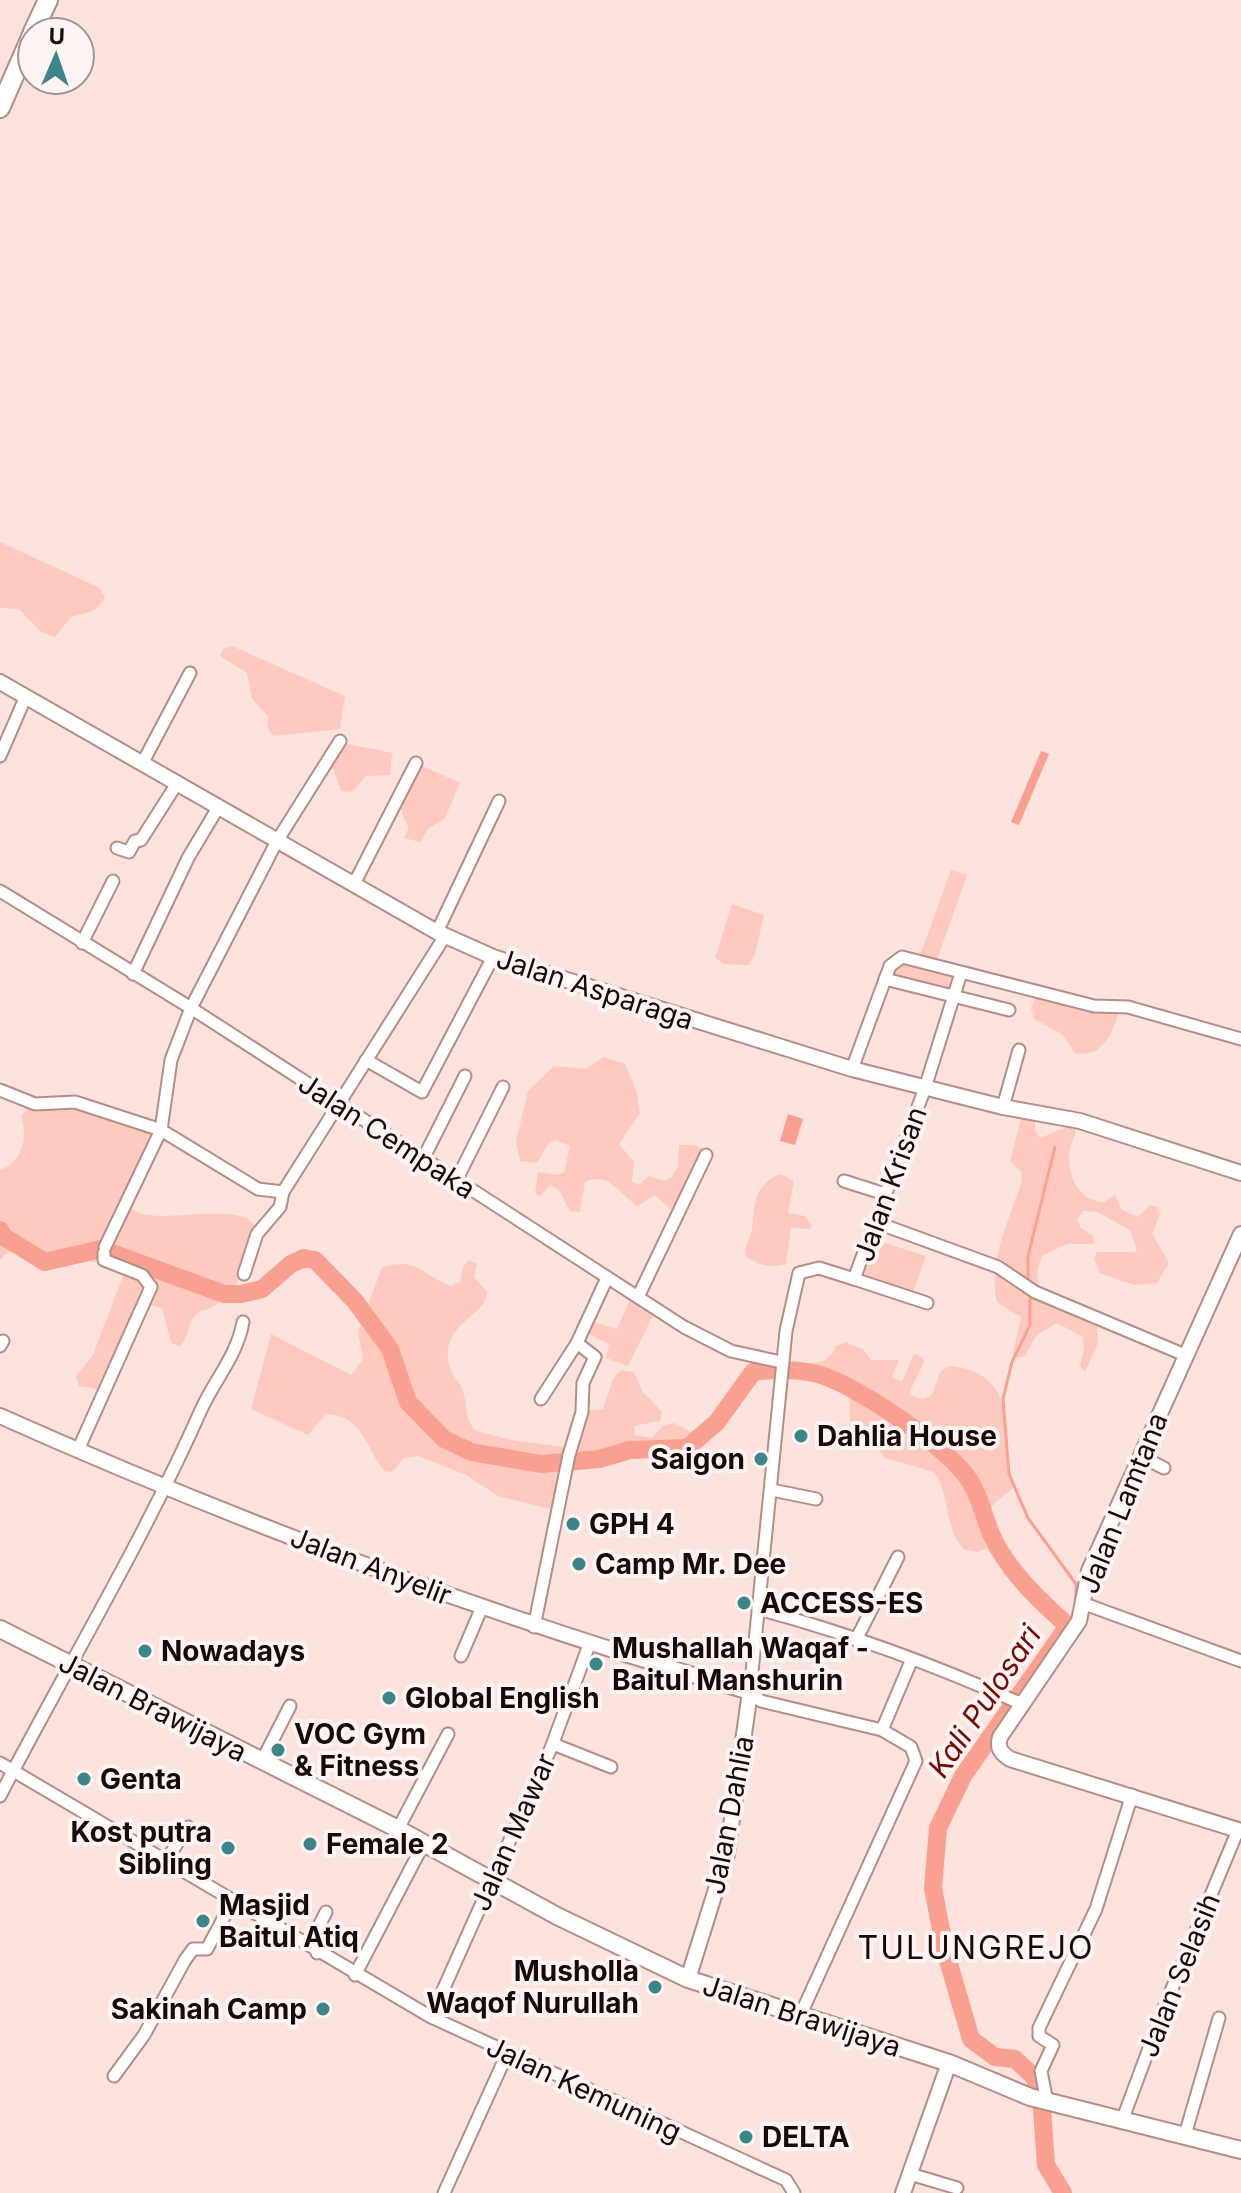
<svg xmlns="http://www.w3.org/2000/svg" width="1241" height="2193" font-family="Inter,sans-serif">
	<rect width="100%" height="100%" fill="#fce3de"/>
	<g fill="#fecabf">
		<path d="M0,542l98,45 7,10c-8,17 -19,15 -34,20l-16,20 -14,-5 -22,-23 -19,-1z"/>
		<polygon points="232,646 345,696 340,729 273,736 267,726 268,716 252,699 247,673 220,656 223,649"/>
		<polygon points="343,743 392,753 390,775 366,776 352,792 341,791 334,770 325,763"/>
		<path d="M416,763l44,20 -15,35 -17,11 -8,13 -16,-4 5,-11c-17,-26 -5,-39 7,-64z"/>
		<polygon points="951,870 967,875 935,965 961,973 954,996 885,979 893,961 918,961"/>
		<polygon points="732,904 764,915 755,954 749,965 724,964 715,958"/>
		<path d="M1037,991l84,16c-7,22 -17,52 -46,46l-13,-19 -28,-15 -3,-10z"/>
		<path d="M604,1057l21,7 12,28 3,21 -21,31 15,18 -2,20 6,3 12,-9 14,5 7,-3 7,-12 1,-21h14l15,6v18l-14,18 -7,22 -15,2 -17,-16 -17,11c-17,-10 -29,-36 -53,-24l-5,30 -10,-1 -11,-21 -9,-5 -10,11 -5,-3 3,-21 20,3 6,-3 6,-26 -15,-6 -7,4 -11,19 -17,-2 -4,-20 12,-50 26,-25 32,3z"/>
		<path d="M65,1102l96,28 -30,67 1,12c22,21 134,-18 123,30 -6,26 -18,51 -41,67 -5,3 -12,4 -17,8 -10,8 -8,24 -17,32l-9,-3 -9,-35 -18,-5 -47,86 -18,-3 -3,-10 17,-21 31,-82 -14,-11h-65l-29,-18 -16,16v-90c23,-7 28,-35 21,-55l14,-11z"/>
		<path d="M1023,1111l12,7v12l5,8 34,-14c4,11 -2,14 -4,25 -4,24 7,52 34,53l11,-7 7,15 16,7 12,-12 8,2 3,6 -9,21 17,29 -12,20 -23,2 -34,-12 -6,-14 3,-7h37l3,-3 -7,-19 -33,-18 -14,-1 -5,8 2,8 13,9 1,8h-27l-25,12 -5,15 2,15 57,24 2,33 -13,29 -5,-6 4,-17 -2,-13 -25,-13 -21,13 -11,20 -8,2 -4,-5 8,-36 -24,-15c-10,-40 13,-83 25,-121l-1,-9 -11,-11z"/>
		<path d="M780,1174l14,7 -6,32 17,3 7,10 -2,3 -19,-1 -5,36c-14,4 -30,2 -41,-9 0,-10 5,-16 7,-26 3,-25 1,-44 28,-55z"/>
		<polygon points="869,1238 926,1256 911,1298 854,1279"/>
		<path d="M469,1260l8,4 -3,13 13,15c-1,26 -47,30 -38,72 2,11 11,17 14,27 5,15 0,26 13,40l36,9 51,7 6,8 -11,56 -60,-15 -32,-21 -47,-19 -15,2 -12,14 -8,-1c-18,-24 -22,-56 -58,-57l-18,21 -57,-26 20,-75 80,41 12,-16 -5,-27 24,-65c35,-10 39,7 69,19l9,-4 3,-15z"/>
		<polygon points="632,1294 656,1309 628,1366 606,1358 609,1344 582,1331 587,1320 617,1329"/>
		<path d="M846,1342l18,8 7,10h28l-7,17 10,5 12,-28 8,3 2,5 -14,29 2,5 11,3 8,-3 10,-25 8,-5c74,7 51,70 64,122l-29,24 12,32 -18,8 -13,-2c-21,-18 -14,-56 -31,-78l-49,-14 -14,-21 -21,-17 -1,-24 -46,-19 -4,-13c18,-3 29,2 37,-18z"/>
		<polygon points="621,1370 634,1372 643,1392 662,1412 660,1421 634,1426 635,1435 652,1438 662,1426 674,1423 692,1432 695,1441 687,1448 630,1450 585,1460 576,1446 587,1411 603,1409 613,1379"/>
	</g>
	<g fill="#faa090">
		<polygon points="1041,751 1049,754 1019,825 1011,822"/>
		<polygon points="788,1114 803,1119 795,1145 780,1141"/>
	</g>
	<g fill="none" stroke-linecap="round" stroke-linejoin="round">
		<g stroke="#faa090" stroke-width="3">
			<polyline points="1028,1281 1028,1256 1055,1147"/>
			<polyline points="1030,1293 1030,1325 1012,1362 1003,1399 1009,1474 1028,1518 1076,1584 1076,1604"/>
		</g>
		<path stroke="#faa090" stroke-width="18" d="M0,1230l4,7 41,25 56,-13 123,45h17l21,-5 29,-25 13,-6 11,2 40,41 35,48 18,53 36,37 27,13 70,12 58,-5 31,-9 57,-2 30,-26 36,-50c20,-3 48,-3 68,3 38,12 127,72 149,106 11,18 14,38 23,57 16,34 47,63 75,88l-105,150 -25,52 -5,60 12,62 26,89 24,18 20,2 20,19 7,31 4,56 17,28"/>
		<g stroke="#b48e86" stroke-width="15">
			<g id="minor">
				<polyline points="0,756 26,696"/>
				<polyline points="143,762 190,673"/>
				<polyline points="117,848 129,852 135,841 141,840 178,782"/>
				<polyline points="354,884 416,763"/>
				<polyline points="0,891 191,1008 684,1327 731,1351 781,1362"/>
				<polyline points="437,932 499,801"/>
				<polyline points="82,943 113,881"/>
				<polyline points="133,974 188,858 219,806"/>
				<polyline points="885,979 1009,1010"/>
				<polyline points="366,1060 422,1092 493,957"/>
				<polyline points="852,1069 890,966 902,957 1094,1006 1128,1007 1241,1039"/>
				<polyline points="0,1090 35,1104 75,1102 161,1130 258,1189 283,1192 445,936"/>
				<polyline points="1003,1107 1019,1050"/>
				<polyline points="423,1159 465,1076"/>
				<polyline points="456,1181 503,1087"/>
				<polyline points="844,1181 885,1194"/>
				<polyline points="875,1222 998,1267 1035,1292 1185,1355"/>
				<polyline points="105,1247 161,1130 171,1060 191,1008 277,841 340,741"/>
				<polyline points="244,1274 257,1234 280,1207 283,1192"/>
				<polyline points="854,1279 927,1303"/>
				<polyline points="638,1297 706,1155"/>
				<polyline points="0,1346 3,1341"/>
				<polyline points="541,1399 577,1343 607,1278"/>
				<polyline points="78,1450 151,1287 142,1275 104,1260 104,1253"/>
				<polyline points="1140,1456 1164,1468"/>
				<polyline points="772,1490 816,1499"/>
				<polyline points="1082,1603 1241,1661"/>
				<path d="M758,1609c90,24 179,57 264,95"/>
				<polyline points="534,1627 569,1455 582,1412 583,1383 595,1357 577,1343"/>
				<polyline points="856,1640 898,1557"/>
				<polyline points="461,1656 482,1607"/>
				<polyline points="882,1730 912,1659"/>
				<polyline points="553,1744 611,1767"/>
				<polyline points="262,1761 290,1706"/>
				<polyline points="0,1763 431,2017 786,2180 794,2193"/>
				<path d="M0,1796c67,-129 142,-253 201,-386 14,-31 36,-54 42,-88"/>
				<polyline points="398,1829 448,1734"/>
				<polyline points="165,1862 188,1827"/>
				<polyline points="317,1953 316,1932 326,1912"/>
				<polyline points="355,1975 424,1843"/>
				<polyline points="800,2016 916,1761 911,1747 882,1730 761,1701 750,1692 786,1331 799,1273 819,1268 854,1279 925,1088 961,973"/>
				<polyline points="431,2017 551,1748 589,1645"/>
				<polyline points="114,2076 144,2035 185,1960 193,1949 207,1949 232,1902"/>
				<polyline points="1047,2102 1041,2071 1053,2045 1039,2036 1039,2028 1096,1909 1132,1795"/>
				<polyline points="1122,2121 1164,2008 1238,1830"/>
				<polyline points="1185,2135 1219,2018"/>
				<polyline points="910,2174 957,2188"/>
				<polyline points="444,2193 507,2054"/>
			</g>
		</g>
		<g stroke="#b48e86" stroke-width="18">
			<g id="tertiary">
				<polyline points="0,682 437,932 493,957 852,1069 1003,1107 1080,1121 1241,1173"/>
				<path d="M1241,1234l-152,337 -10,50 -79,116c-3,11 0,15 10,22l231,72"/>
				<path d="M0,1416c244,109 494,201 750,276l-23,162 -39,125"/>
				<polyline points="903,2193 949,2063"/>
			</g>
		</g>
		<g stroke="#b48e86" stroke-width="20">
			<polyline id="secondary" points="0,1629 398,1829 557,1916 688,1979 949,2063 1030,2097 1241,2150"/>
		</g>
		<g stroke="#b48e86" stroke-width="22">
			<g id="primary">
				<polyline points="33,32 48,0"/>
				<polyline points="0,108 32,35"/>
			</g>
		</g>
		<use href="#minor" stroke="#fff" stroke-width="11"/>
		<use href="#tertiary" stroke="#fff" stroke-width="14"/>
		<use href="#secondary" stroke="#fff" stroke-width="16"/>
		<use href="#primary" stroke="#fff" stroke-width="18"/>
	</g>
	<g fill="#3c8588" stroke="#fdf4f3" stroke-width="3">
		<circle cx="801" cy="1436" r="8"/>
		<circle cx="761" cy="1459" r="8"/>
		<circle cx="573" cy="1524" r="8"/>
		<circle cx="579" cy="1564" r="8"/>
		<circle cx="744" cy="1603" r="8"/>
		<circle cx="145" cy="1651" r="8"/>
		<circle cx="596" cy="1664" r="8"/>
		<circle cx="389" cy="1698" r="8"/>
		<circle cx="278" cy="1750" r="8"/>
		<circle cx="84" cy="1779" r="8"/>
		<circle cx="310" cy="1844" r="8"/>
		<circle cx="228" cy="1848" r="8"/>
		<circle cx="203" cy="1921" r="8"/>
		<circle cx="655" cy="1987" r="8"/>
		<circle cx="323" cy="2009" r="8"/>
		<circle cx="746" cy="2137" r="8"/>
	</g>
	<g text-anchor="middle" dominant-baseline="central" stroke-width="8" stroke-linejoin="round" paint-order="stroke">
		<g font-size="28" fill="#170a08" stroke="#fdf4f3">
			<text transform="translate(595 989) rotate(18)">Jalan Asparaga</text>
			<text transform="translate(387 1136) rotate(33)">Jalan Cempaka</text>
			<text transform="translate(890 1184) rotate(-70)">Jalan Krisan</text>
			<text transform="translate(1123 1503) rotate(-68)">Jalan Lamtana</text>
			<text transform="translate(371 1566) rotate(21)">Jalan Anyelir</text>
			<text transform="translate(153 1707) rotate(27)">Jalan Brawijaya</text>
			<text transform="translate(729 1815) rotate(-79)">Jalan Dahlia</text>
			<text transform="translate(513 1832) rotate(-66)">Jalan Mawar</text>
			<text transform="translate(1179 1975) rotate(-68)">Jalan Selasih</text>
			<text transform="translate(802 2016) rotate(18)">Jalan Brawijaya</text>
			<text transform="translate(584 2089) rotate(25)">Jalan Kemuning</text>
		</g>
		<g font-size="28" font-weight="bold" fill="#170a08" stroke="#fdf4f3" text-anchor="start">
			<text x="817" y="1436">Dahlia House</text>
			<text x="745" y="1459" text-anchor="end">Saigon</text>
			<text x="589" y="1524">GPH 4</text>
			<text x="595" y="1564">Camp Mr. Dee</text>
			<text x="760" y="1603">ACCESS-ES</text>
			<text x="612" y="1648">Mushallah Waqaf -<tspan x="612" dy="32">Baitul Manshurin</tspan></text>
			<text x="161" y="1651">Nowadays</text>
			<text x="405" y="1698">Global English</text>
			<text x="294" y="1734">VOC Gym<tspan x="294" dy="32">&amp; Fitness</tspan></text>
			<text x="100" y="1779">Genta</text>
			<text x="212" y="1832" text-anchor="end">Kost putra<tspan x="212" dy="32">Sibling</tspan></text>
			<text x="326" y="1844">Female 2</text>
			<text x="219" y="1905">Masjid<tspan x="219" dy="32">Baitul Atiq</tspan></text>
			<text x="639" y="1971" text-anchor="end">Musholla<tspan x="639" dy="32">Waqof Nurullah</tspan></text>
			<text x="307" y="2009" text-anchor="end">Sakinah Camp</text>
			<text x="762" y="2137">DELTA</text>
		</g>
		<g font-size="30" font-style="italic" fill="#750900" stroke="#fdf4f3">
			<text transform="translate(984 1701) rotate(-56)">Kali Pulosari</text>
		</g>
		<g font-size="32" letter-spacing="2" fill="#170a08" stroke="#fdf4f3">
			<text x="976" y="1947">TULUNGREJO</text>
		</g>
	</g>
	<g transform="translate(56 56) rotate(2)"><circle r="38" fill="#fdf4f3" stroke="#a19695" stroke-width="2"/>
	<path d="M0-6L14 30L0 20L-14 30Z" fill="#3c8588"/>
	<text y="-12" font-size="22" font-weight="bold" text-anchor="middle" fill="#170a08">U</text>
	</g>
</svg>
